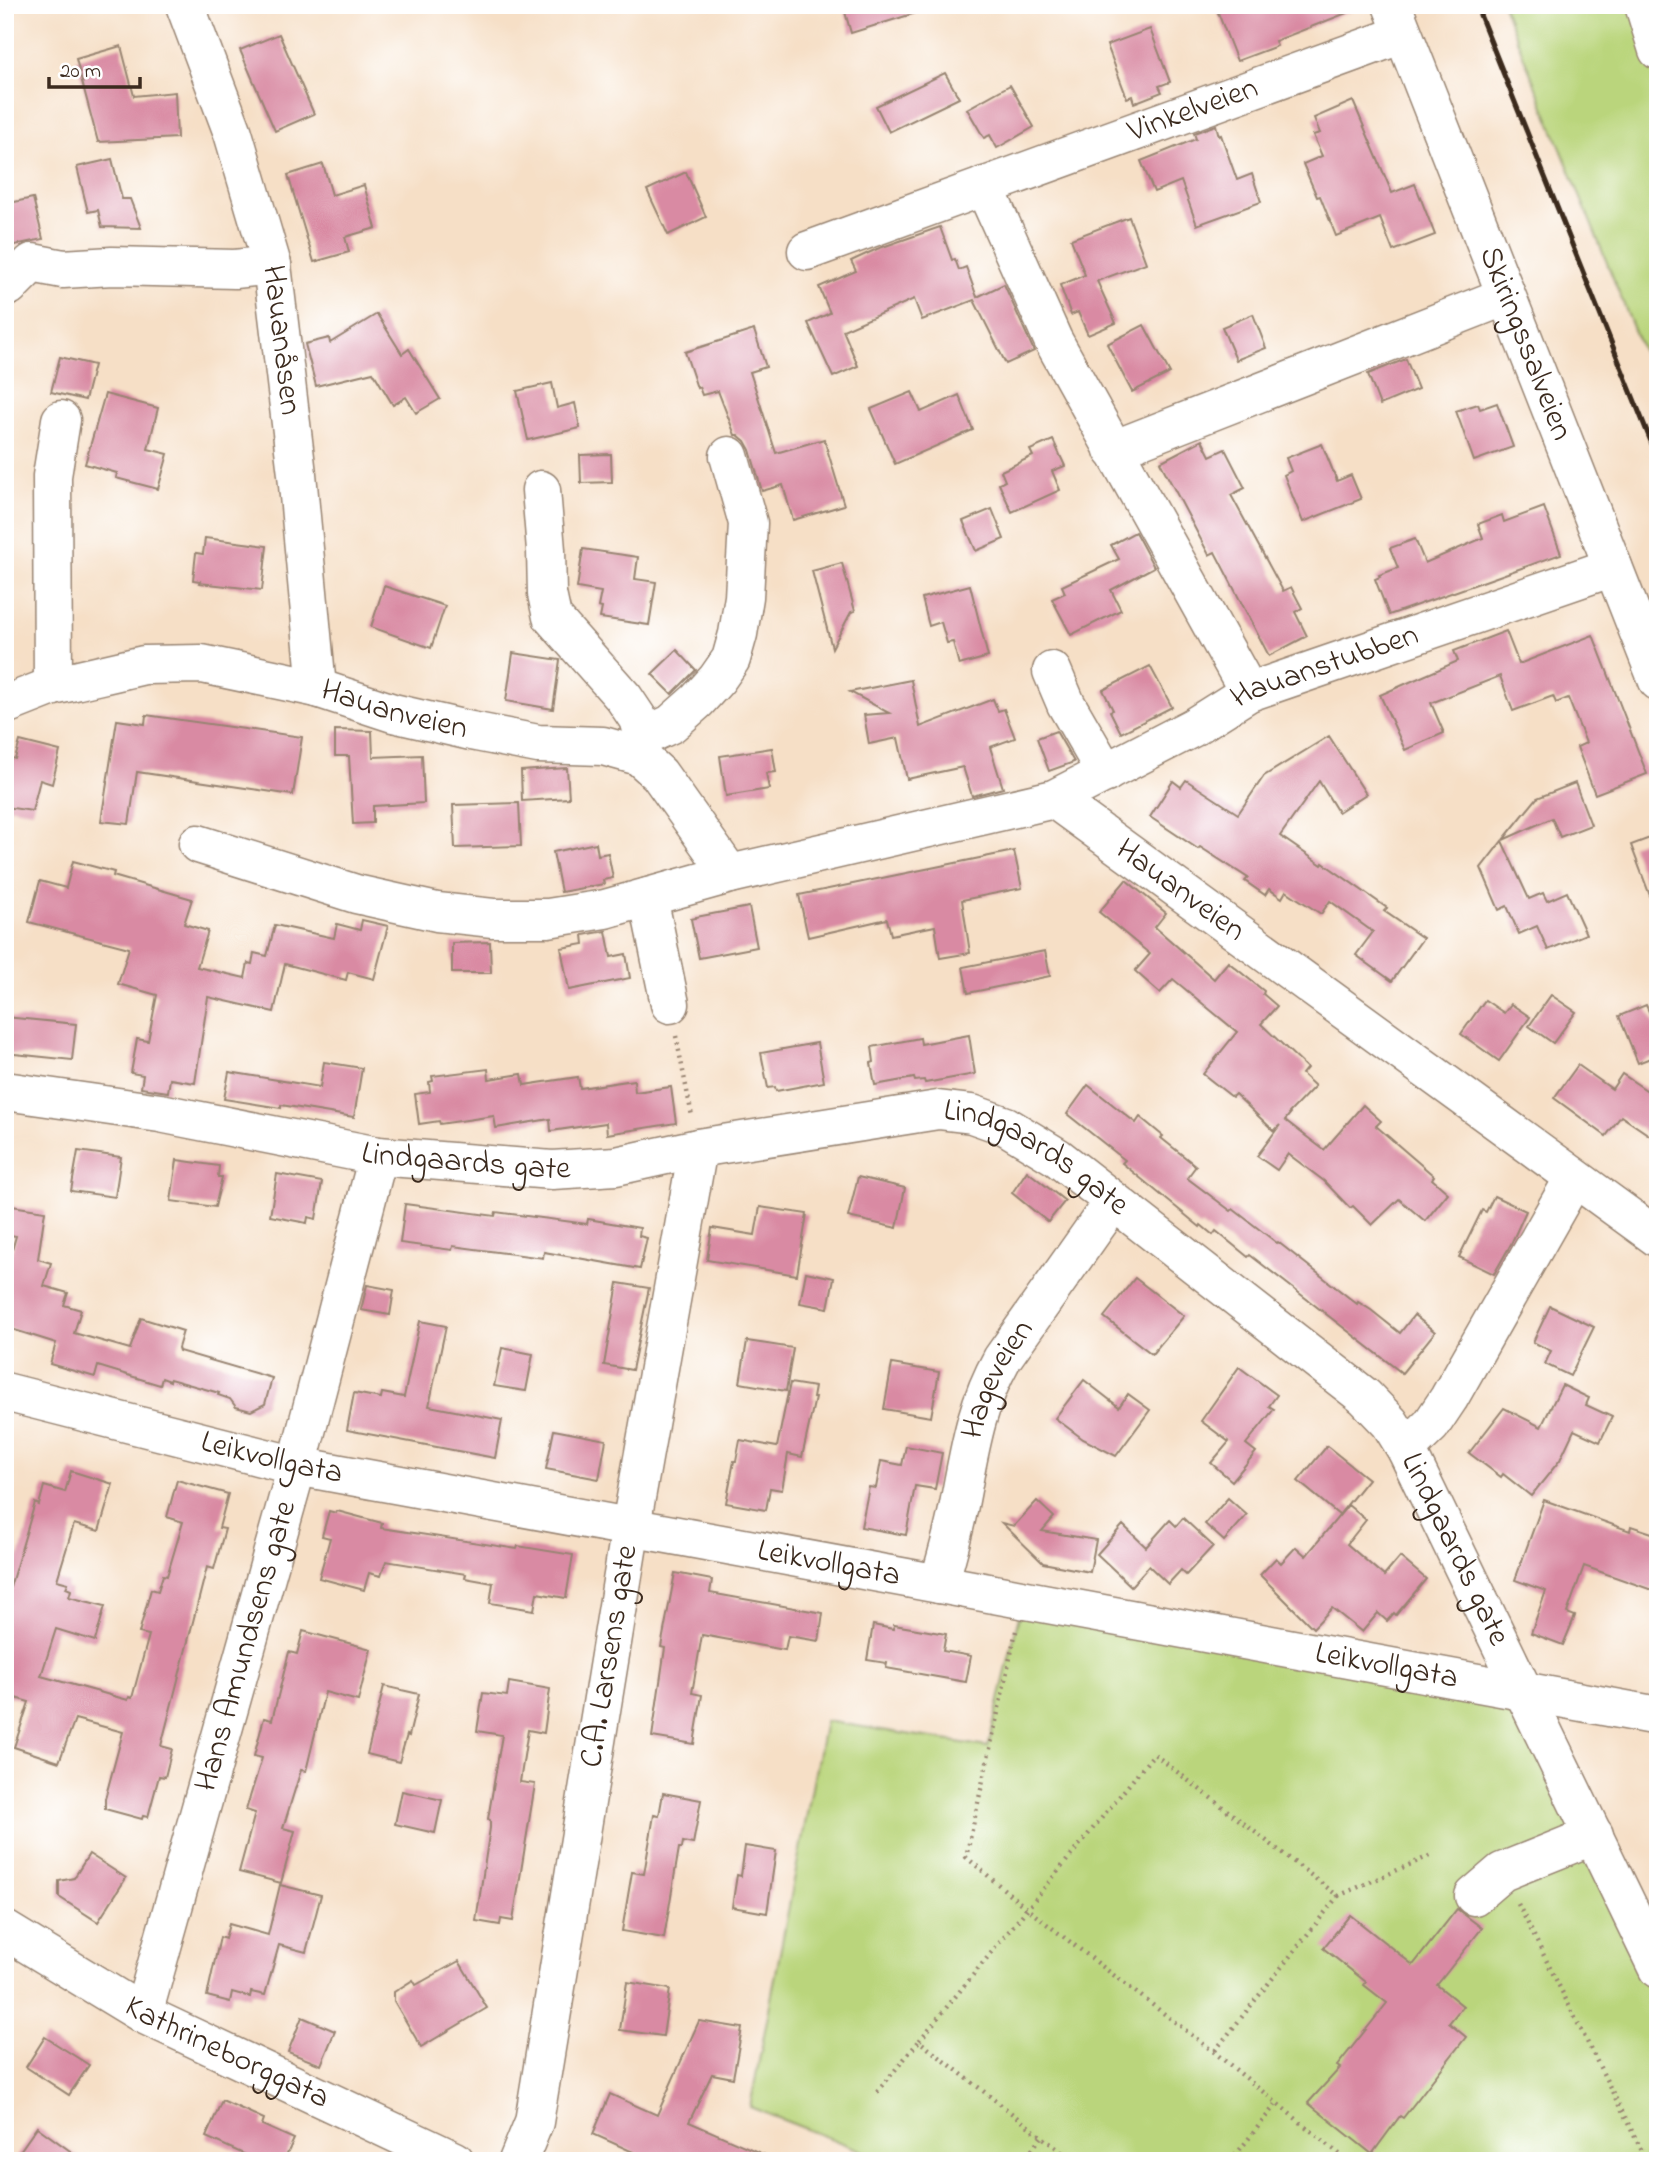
<svg xmlns="http://www.w3.org/2000/svg" width="1663" height="2166" font-family="'Indie Flower',sans-serif">
	<rect width="100%" height="100%" fill="#fff"/>
	<filter id="ink" filterUnits="userSpaceOnUse"><feTurbulence type="fractalNoise" baseFrequency=".0143" numOctaves="2"/><feDisplacementMap in="SourceGraphic" scale="14" xChannelSelector="R" yChannelSelector="G"/><feConvolveMatrix kernelMatrix="1 2 1 2 8 2 1 2 1" color-interpolation-filters="sRGB"/></filter>
	<filter id="wash" filterUnits="userSpaceOnUse"><feTurbulence type="fractalNoise" baseFrequency=".00686" numOctaves="4" result="noise"/><feDisplacementMap in="SourceGraphic" scale="28" xChannelSelector="R" yChannelSelector="G"/><feGaussianBlur stdDeviation="1.57" result="paint"/><feColorMatrix in="noise" values="0 0 0 0 0 0 0 0 0 0 0 0 0 0 0 0 0 1.4 0 .05"/><feComposite in="paint" operator="in"/></filter>
	<g filter="url(#wash)">
		<rect width="100%" height="100%" fill="#f6dfc6"/>
		<g fill="#bad57b" stroke="#7a804c" stroke-width="2">
			<polygon points="1503,5 1658,5 1658,389 1651,372"/>
			<polygon points="1023,1599 1526,1693 1658,1968 1658,2161 888,2161 750,2107 825,1721 988,1747"/>
		</g>
		<g id="blocks">
			<g fill="#d98aa3">
				<polygon points="843,5 921,5 922,11 851,33"/>
				<polygon points="1215,5 1361,5 1362,7 1275,41 1277,46 1237,61"/>
				<polygon points="1150,29 1170,82 1159,86 1162,92 1134,103 1132,96 1127,98 1107,45"/>
				<polygon points="279,34 314,114 275,131 240,50"/>
				<polygon points="121,46 134,96 175,92 177,138 98,142 76,59"/>
				<polygon points="945,73 959,98 889,132 876,106"/>
				<polygon points="1010,85 1034,127 997,148 990,135 984,138 967,109"/>
				<polygon points="1353,101 1392,193 1415,184 1435,235 1393,251 1380,218 1336,236 1320,196 1317,197 1303,164 1322,156 1313,135 1320,133 1314,118"/>
				<polygon points="1216,125 1219,136 1221,135 1237,180 1252,174 1261,202 1197,225 1181,181 1154,192 1141,161 1196,139 1194,133"/>
				<polygon points="112,159 122,199 130,199 141,228 102,227 98,210 88,212 77,167"/>
				<polygon points="323,164 332,195 364,185 376,228 345,237 349,252 314,262 288,175"/>
				<polygon points="686,172 706,217 668,235 647,190"/>
				<polygon points="33,198 43,239 5,247 5,204"/>
				<polygon points="1129,217 1146,263 1097,281 1116,323 1088,335 1078,312 1071,315 1060,285 1085,275 1071,239"/>
				<polygon points="940,227 952,260 955,259 959,270 966,267 977,297 1004,284 1034,351 1006,364 974,300 922,320 914,299 843,330 858,366 833,377 808,323 830,313 819,287 856,271 851,261 877,249"/>
				<polygon points="377,314 402,354 409,349 440,399 416,413 406,397 393,405 373,372 316,386 305,344 329,338 330,343"/>
				<polygon points="1253,314 1266,348 1236,360 1222,327"/>
				<polygon points="1144,325 1170,373 1132,392 1107,344"/>
				<polygon points="754,330 766,367 750,372 776,453 824,439 844,505 793,520 783,485 762,491 750,450 745,441 738,435 735,435 718,391 702,395 699,387 697,388 685,352"/>
				<polygon points="60,357 94,365 85,400 51,392"/>
				<polygon points="1406,359 1418,389 1380,405 1368,374"/>
				<polygon points="552,383 557,408 575,403 580,428 528,440 517,391"/>
				<polygon points="912,392 921,412 959,395 973,430 895,464 871,409"/>
				<polygon points="105,394 158,408 148,449 168,454 158,489 116,478 117,473 85,464"/>
				<polygon points="1497,403 1513,447 1474,461 1456,411 1478,404 1480,409"/>
				<polygon points="1053,440 1065,466 1052,471 1060,490 1012,512 999,484 1005,481 1001,471 1033,456 1030,450"/>
				<polygon points="1202,440 1210,456 1225,449 1245,488 1231,495 1283,591 1291,587 1302,608 1295,612 1307,636 1269,656 1215,552 1209,555 1160,462"/>
				<polygon points="1322,444 1337,481 1351,475 1361,499 1303,522 1284,475 1291,471 1286,458"/>
				<polygon points="611,454 612,482 581,483 580,455"/>
				<polygon points="1544,507 1561,554 1389,615 1375,579 1380,577 1379,575 1398,568 1390,548 1415,539 1425,563 1483,538 1478,524 1502,515 1504,522"/>
				<polygon points="992,509 1004,539 976,551 963,521"/>
				<polygon points="1135,532 1154,567 1111,590 1121,610 1071,635 1052,599 1065,593 1062,586 1119,559 1111,545"/>
				<polygon points="205,538 267,546 262,590 199,583 200,581 193,580 196,553 203,554"/>
				<polygon points="583,549 638,557 635,579 656,582 649,625 600,618 602,608 598,607 601,592 577,588"/>
				<polygon points="842,563 855,611 851,612 832,648 812,571"/>
				<polygon points="970,585 988,657 959,665 953,642 947,643 941,622 929,626 922,598"/>
				<polygon points="384,586 445,606 431,648 371,627"/>
				<polygon points="1506,631 1519,664 1593,635 1647,774 1595,794 1577,747 1586,743 1568,698 1556,703 1553,696 1513,711 1500,676 1431,703 1444,733 1405,750 1380,695 1458,661 1454,651"/>
				<polygon points="677,650 696,670 672,694 652,674"/>
				<polygon points="513,653 560,660 553,709 506,701"/>
				<polygon points="1150,666 1172,707 1121,733 1110,711 1113,710 1103,690"/>
				<polygon points="911,680 920,727 993,699 998,711 1004,709 1015,738 990,747 1003,788 972,796 963,767 907,779 898,738 869,744 864,715 889,713 850,692"/>
				<polygon points="146,715 302,737 293,795 137,772 129,824 101,821 117,720 145,724"/>
				<polygon points="335,730 372,731 373,757 422,755 424,803 373,806 373,823 353,824 349,756 335,756"/>
				<polygon points="1056,731 1074,762 1049,771 1037,738"/>
				<polygon points="1329,736 1366,794 1338,812 1319,781 1280,836 1322,865 1323,863 1387,908 1384,911 1423,938 1392,981 1356,955 1373,932 1330,901 1321,914 1286,891 1282,898 1269,889 1265,895 1245,881 1248,878 1200,847 1198,849 1150,817 1173,781 1181,787 1186,780 1238,814 1264,776"/>
				<polygon points="20,741 60,751 52,784 40,780 32,811 5,807 5,756 15,759"/>
				<polygon points="772,748 776,772 766,773 769,789 726,796 720,756"/>
				<polygon points="567,768 569,798 522,801 521,771"/>
				<polygon points="1575,783 1591,825 1560,837 1552,818 1503,840 1537,798"/>
				<polygon points="519,803 521,846 455,848 453,805"/>
				<polygon points="1658,835 1658,908 1655,909 1631,845"/>
				<polygon points="1502,841 1529,899 1543,893 1547,901 1567,892 1586,934 1548,950 1537,926 1519,934 1507,906 1499,910 1481,868"/>
				<polygon points="596,843 598,855 608,853 613,878 603,880 604,884 561,892 553,852"/>
				<polygon points="1014,851 1022,888 962,900 970,953 940,958 935,926 891,935 887,919 808,937 799,895"/>
				<polygon points="73,861 114,872 113,876 192,899 184,924 208,931 197,967 245,978 248,963 252,964 254,953 267,956 275,925 334,938 337,924 360,930 362,920 388,926 374,979 348,972 346,980 285,964 274,1012 208,997 195,1083 170,1079 168,1092 141,1088 143,1075 131,1073 137,1039 148,1041 157,995 118,984 129,948 29,922 40,881 66,888"/>
				<polygon points="1126,880 1166,913 1155,927 1214,979 1228,962 1264,991 1263,994 1277,1006 1261,1024 1307,1068 1302,1074 1315,1086 1289,1113 1290,1114 1285,1120 1324,1150 1363,1105 1381,1121 1376,1126 1434,1176 1432,1179 1448,1193 1425,1221 1399,1199 1372,1225 1353,1206 1350,1208 1324,1181 1288,1154 1277,1170 1257,1156 1280,1125 1274,1131 1235,1094 1232,1097 1203,1074 1237,1032 1173,979 1160,993 1135,971 1150,954 1099,912"/>
				<polygon points="749,907 757,947 699,958 691,919 696,918 696,917"/>
				<polygon points="606,931 611,957 626,954 630,978 569,990 561,948 584,944 583,935"/>
				<polygon points="490,942 491,973 452,973 452,943"/>
				<polygon points="1045,951 1050,976 968,993 963,967"/>
				<polygon points="1551,995 1576,1012 1553,1043 1529,1026"/>
				<polygon points="1485,1000 1504,1013 1511,1004 1530,1017 1499,1061 1461,1034"/>
				<polygon points="1646,1005 1658,1032 1658,1055 1638,1063 1619,1016"/>
				<polygon points="5,1017 76,1024 72,1060 5,1053"/>
				<polygon points="969,1035 975,1074 925,1083 924,1080 915,1081 914,1078 875,1085 871,1063 874,1062 872,1047 920,1038 921,1044"/>
				<polygon points="817,1043 824,1082 776,1091 775,1087 768,1088 761,1053"/>
				<polygon points="324,1062 362,1068 354,1117 281,1105 281,1108 224,1099 229,1072 320,1087"/>
				<polygon points="1578,1065 1612,1089 1622,1074 1658,1098 1658,1141 1621,1116 1606,1136 1554,1098"/>
				<polygon points="488,1069 489,1079 522,1074 524,1085 578,1077 580,1088 634,1080 635,1092 671,1087 676,1123 607,1134 606,1123 551,1131 550,1119 496,1128 494,1116 440,1124 439,1121 419,1124 415,1094 430,1092 429,1082 433,1081 432,1076"/>
				<polygon points="1088,1085 1136,1123 1140,1117 1163,1136 1161,1138 1196,1166 1187,1178 1231,1211 1233,1209 1277,1243 1278,1242 1357,1304 1358,1302 1371,1310 1400,1333 1414,1315 1435,1332 1402,1373 1250,1255 1248,1257 1216,1231 1213,1235 1201,1225 1200,1227 1122,1163 1125,1160 1067,1114"/>
				<polygon points="78,1151 121,1157 115,1197 71,1191"/>
				<polygon points="177,1160 219,1166 218,1177 222,1177 215,1207 171,1201"/>
				<polygon points="1027,1171 1065,1201 1048,1222 1012,1193"/>
				<polygon points="277,1174 322,1182 316,1219 308,1217 307,1223 270,1216"/>
				<polygon points="858,1177 905,1188 897,1228 848,1217"/>
				<polygon points="1494,1196 1526,1211 1511,1244 1494,1274 1459,1257 1482,1210 1486,1212"/>
				<polygon points="405,1204 495,1216 496,1212 587,1224 588,1219 640,1228 639,1236 647,1238 640,1269 544,1252 543,1258 453,1246 452,1250 400,1243"/>
				<polygon points="5,1205 45,1211 38,1259 51,1263 44,1286 68,1293 64,1305 81,1310 74,1333 130,1349 141,1318 183,1331 178,1348 179,1351 272,1378 265,1404 251,1411 236,1407 230,1399 218,1395 219,1393 170,1379 170,1381 162,1378 160,1385 98,1366 95,1377 50,1364 56,1343 5,1327 5,1275 16,1236 5,1234"/>
				<polygon points="760,1207 807,1214 797,1275 707,1260 712,1228 755,1235"/>
				<polygon points="806,1272 834,1278 828,1308 800,1303"/>
				<polygon points="1135,1278 1184,1316 1152,1354 1104,1317"/>
				<polygon points="618,1283 649,1288 632,1370 604,1365"/>
				<polygon points="367,1285 394,1290 390,1315 361,1310"/>
				<polygon points="1550,1306 1594,1327 1570,1376 1545,1364 1551,1351 1533,1342"/>
				<polygon points="420,1321 446,1326 429,1406 502,1420 495,1458 347,1430 354,1393 381,1398 382,1393 404,1397"/>
				<polygon points="747,1341 793,1348 786,1391 740,1383"/>
				<polygon points="502,1348 533,1354 526,1391 494,1386"/>
				<polygon points="892,1364 939,1372 931,1417 884,1409"/>
				<polygon points="1239,1367 1277,1395 1269,1406 1274,1409 1246,1444 1256,1452 1232,1481 1211,1463 1229,1442 1201,1421"/>
				<polygon points="1084,1380 1119,1407 1128,1394 1150,1410 1116,1456 1083,1439 1055,1418"/>
				<polygon points="790,1383 815,1387 813,1398 815,1398 802,1457 788,1454 782,1490 770,1488 766,1510 726,1503 734,1461 736,1461 740,1440 777,1447"/>
				<polygon points="1562,1385 1589,1398 1586,1405 1612,1417 1600,1442 1574,1430 1560,1460 1531,1496 1503,1474 1501,1477 1469,1453 1504,1408 1541,1427"/>
				<polygon points="554,1430 606,1440 599,1479 546,1469"/>
				<polygon points="906,1446 942,1453 935,1489 915,1486 906,1535 861,1527 869,1487 876,1488 881,1461 902,1465"/>
				<polygon points="1327,1446 1368,1479 1339,1515 1298,1481"/>
				<polygon points="71,1471 113,1484 99,1531 74,1524 57,1580 68,1583 66,1588 71,1590 69,1597 105,1606 95,1641 56,1629 41,1676 128,1700 129,1697 132,1698 149,1635 139,1633 151,1589 158,1591 163,1575 167,1576 183,1522 167,1517 177,1480 228,1494 219,1528 225,1529 214,1569 207,1567 161,1746 172,1749 165,1777 159,1776 148,1817 143,1816 142,1819 105,1809 105,1799 123,1732 75,1719 59,1762 14,1747 29,1702 5,1695 5,1604 35,1503 39,1505 44,1486 65,1492"/>
				<polygon points="1228,1498 1247,1515 1224,1541 1205,1524"/>
				<polygon points="1544,1500 1630,1531 1631,1526 1658,1535 1658,1576 1652,1590 1584,1566 1567,1613 1575,1616 1563,1645 1531,1633 1546,1591 1515,1580"/>
				<polygon points="1037,1501 1054,1517 1042,1531 1096,1540 1090,1572 1043,1563 1002,1523 1014,1526"/>
				<polygon points="1348,1505 1366,1520 1347,1544 1384,1576 1400,1557 1426,1579 1396,1615 1394,1613 1387,1621 1378,1613 1362,1632 1332,1608 1313,1628 1260,1575 1276,1558 1281,1563 1296,1547 1306,1556"/>
				<polygon points="329,1511 336,1513 337,1511 382,1523 381,1528 517,1549 518,1546 573,1555 566,1598 537,1593 534,1610 490,1603 493,1583 465,1578 466,1574 386,1561 381,1576 369,1573 364,1590 319,1578 330,1538 322,1536"/>
				<polygon points="1183,1518 1213,1546 1186,1575 1181,1570 1168,1584 1149,1566 1131,1586 1097,1554 1123,1525 1146,1547 1170,1520 1176,1526"/>
				<polygon points="675,1573 712,1580 710,1593 823,1613 819,1641 788,1636 785,1650 702,1635 692,1693 702,1695 694,1744 652,1737 665,1648 661,1647"/>
				<polygon points="873,1625 893,1629 894,1625 946,1634 943,1651 971,1656 966,1682 886,1668 887,1663 867,1660"/>
				<polygon points="303,1631 371,1649 358,1701 325,1692 306,1771 301,1770 283,1828 295,1831 281,1883 239,1872 255,1813 246,1810 262,1758 254,1756 264,1718 272,1720 289,1652 297,1654"/>
				<polygon points="509,1682 550,1689 544,1733 528,1730 520,1782 535,1784 513,1921 501,1919 500,1925 476,1921 490,1828 490,1820 488,1819 502,1735 477,1731 483,1693 507,1696"/>
				<polygon points="384,1686 419,1694 409,1736 407,1735 399,1762 367,1754"/>
				<polygon points="402,1791 442,1800 435,1833 395,1824"/>
				<polygon points="663,1793 701,1800 693,1844 683,1842 682,1848 679,1848 664,1938 622,1931 632,1872 644,1874 654,1815 659,1816"/>
				<polygon points="745,1846 776,1851 767,1913 732,1907 737,1875 741,1876"/>
				<polygon points="89,1854 126,1878 98,1922 59,1897 59,1881 74,1878"/>
				<polygon points="280,1885 321,1895 306,1952 279,1945 265,1995 251,1992 250,1997 232,1992 230,2002 207,1996 220,1937 225,1939 229,1924 268,1935"/>
				<polygon points="1457,1909 1482,1928 1437,1985 1463,2006 1449,2023 1466,2037 1403,2118 1400,2116 1372,2154 1308,2103 1340,2068 1337,2066 1387,2003 1364,1985 1366,1982 1323,1948 1350,1915 1413,1965"/>
				<polygon points="459,1961 487,2008 421,2047 394,2001 394,1992 413,1980 416,1985"/>
				<polygon points="627,1982 670,1989 663,2036 620,2030"/>
				<polygon points="302,2017 335,2031 321,2065 288,2052"/>
				<polygon points="699,2021 742,2028 733,2078 712,2074 689,2122 779,2161 653,2161 593,2134 610,2094 657,2115"/>
				<polygon points="45,2037 89,2065 69,2095 26,2067"/>
				<polygon points="222,2100 264,2119 262,2125 294,2139 284,2161 259,2161 206,2137"/>
				<polygon points="37,2127 84,2161 13,2161"/>
			</g>
		</g>
	</g>
	<g filter="url(#ink)">
		<use href="#blocks" fill-opacity="0" stroke="#988472" stroke-width="2"/>
		<g fill="none" stroke-linecap="round" stroke-linejoin="round">
			<g stroke="#988472" stroke-width="41">
				<g id="minor">
					<path id="s1" d="M185,5l48,128 39,132 25,209 20,214"/>
					<polyline points="1644,5 1658,50"/>
					<polyline points="984,186 1053,340 1249,692"/>
					<path id="s2" d="M807,251l596,-217"/>
					<polyline points="9,286 32,263 63,269 112,266 235,269 272,265"/>
					<polyline points="1113,450 1506,296"/>
					<polyline points="541,490 546,550 547,594 552,617 624,698 638,719 643,737 639,756"/>
					<polyline points="1052,671 1066,704 1106,773"/>
					<polyline points="53,686 52,476 61,420"/>
					<path id="s3" d="M5,705l48,-19 91,-21 58,-1 115,24 76,25 78,18 67,13 65,2 36,10 20,18 71,100"/>
					<polyline points="643,737 671,724 697,701 717,679 731,659 738,634 744,597 748,523 729,456"/>
					<path id="s4" d="M1054,799l604,439"/>
					<path id="s5" d="M198,844l158,50 81,18 56,6h55l57,-9 125,-35 324,-75 138,-71 57,-36 364,-125"/>
					<polyline points="648,897 670,1004"/>
					<path id="s6" d="M5,1091l155,22 218,43 174,14 64,-4 82,-18 240,-38 34,4 34,12 51,31 308,240 25,26 16,26 252,520"/>
					<path id="s7" d="M5,1392l292,74 1361,250"/>
					<polyline points="1406,1449 1431,1425 1449,1398 1574,1178"/>
					<path id="s8" d="M939,1584c7,-25 14,-49 19,-74 11,-55 16,-101 44,-151l111,-157"/>
					<polyline points="1474,1896 1502,1872 1594,1835"/>
					<path id="s9" d="M5,1930l138,84 312,147"/>
					<path id="s10" d="M143,2014l154,-548 81,-310"/>
					<path id="s11" d="M518,2161l16,-39 97,-596 67,-378"/>
				</g>
			</g>
			<g stroke="#988472" stroke-width="41">
				<g id="major">
					<path id="s12" d="M1392,5l266,676"/>
				</g>
			</g>
			<g stroke="#988472" stroke-width="4.5" stroke-dasharray="2 5" stroke-linecap="butt">
				<polyline points="676,1036 692,1116"/>
				<polyline points="1016,1631 966,1857 1026,1908 1214,2052 1348,2161"/>
				<polyline points="1338,1896 1434,1854"/>
				<polyline points="1518,1904 1647,2161"/>
				<polyline points="877,2092 919,2041"/>
				<polyline points="1023,2161 1042,2136"/>
				<polyline points="1073,2161 919,2041 1154,1754 1338,1896 1214,2052"/>
				<polyline points="1231,2161 1276,2104"/>
			</g>
			<use href="#minor" stroke="#fff" stroke-width="38"/>
			<use href="#major" stroke="#fff" stroke-width="38"/>
			<polyline stroke="#3b2a1e" stroke-width="5" points="1476,5 1658,459"/>
		</g>
	</g>
	<g text-anchor="middle" dominant-baseline="central" stroke-width="5" stroke-linejoin="round" paint-order="stroke">
		<g font-size="32" fill="#3b2a1e" stroke="#fff">
			<text stroke="none"><textPath href="#s2" startOffset="411">Vinkelveien</textPath></text>
			<text stroke="none"><textPath href="#s1" startOffset="350">Hauanåsen</textPath></text>
			<text stroke="none"><textPath href="#s12" startOffset="364">Skiringssalveien</textPath></text>
			<text stroke="none"><textPath href="#s5" startOffset="1183">Hauanstubben</textPath></text>
			<text stroke="none"><textPath href="#s3" startOffset="401">Hauanveien</textPath></text>
			<text stroke="none"><textPath href="#s4" startOffset="156">Hauanveien</textPath></text>
			<text stroke="none"><textPath href="#s6" startOffset="467">Lindgaards gate</textPath></text>
			<text stroke="none"><textPath href="#s6" startOffset="1055">Lindgaards gate</textPath></text>
			<text stroke="none"><textPath href="#s8" startOffset="214">Hageveien</textPath></text>
			<text stroke="none"><textPath href="#s7" startOffset="275">Leikvollgata</textPath></text>
			<text stroke="none"><textPath href="#s6" startOffset="1643">Lindgaards gate</textPath></text>
			<text stroke="none"><textPath href="#s7" startOffset="842">Leikvollgata</textPath></text>
			<text stroke="none"><textPath href="#s10" startOffset="382">Hans Amundsens gate</textPath></text>
			<text stroke="none"><textPath href="#s11" startOffset="514">C.A. Larsens gate</textPath></text>
			<text stroke="none"><textPath href="#s7" startOffset="1409">Leikvollgata</textPath></text>
			<text stroke="none"><textPath href="#s9" startOffset="254">Kathrineborggata</textPath></text>
		</g>
	</g>
	<rect width="1663" height="2166" fill="none" stroke="#fff" stroke-width="28"/>
	<path d="M49 77v10h91v-10" fill="none" stroke="#3b2a1e" stroke-width="3.5"/>
	<text x="60" y="77" font-size="21" fill="#3b2a1e" stroke="#ffffff" stroke-width="5" paint-order="stroke">20 m</text>
</svg>
